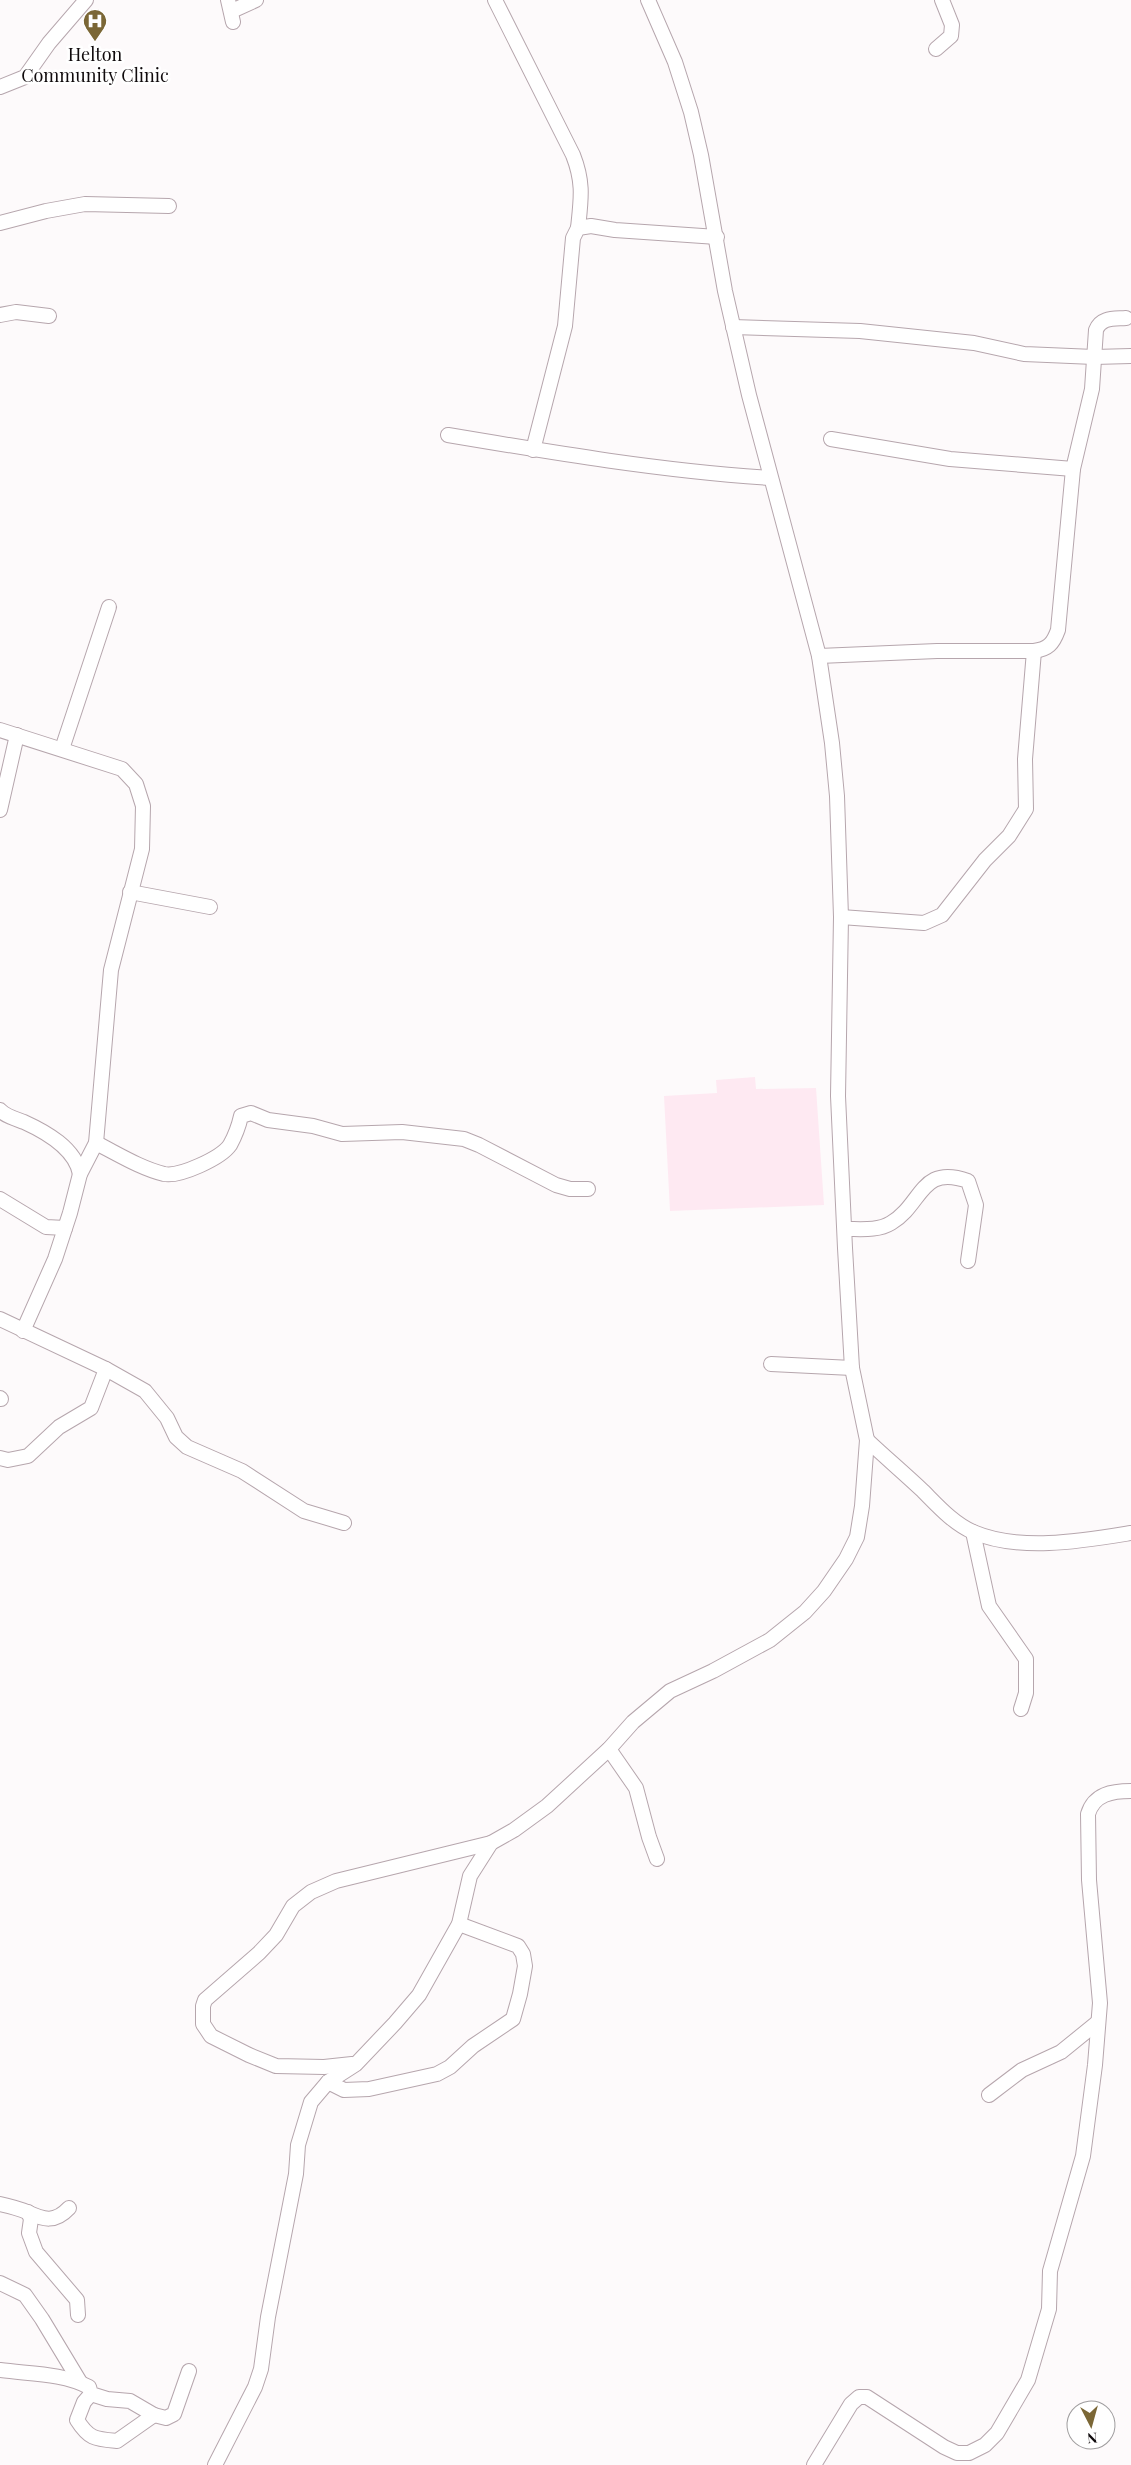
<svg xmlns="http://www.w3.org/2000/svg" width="1131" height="2465" font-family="'Playfair Display',serif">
	<rect width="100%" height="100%" fill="#fdfafb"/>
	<polygon fill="#fee9f2" points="755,1077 756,1089 816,1088 824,1205 670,1211 664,1096 717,1093 716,1080"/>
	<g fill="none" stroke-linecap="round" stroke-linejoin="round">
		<g stroke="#b6a6ad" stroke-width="16">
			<g id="minor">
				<polyline points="228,0 233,22"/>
				<path d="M495,0l78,155c11,28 8,44 5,73"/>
				<polyline points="232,11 256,0"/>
				<polyline points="936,49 951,36 952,25 942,0"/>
				<polyline points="0,87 25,77 49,43 86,0"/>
				<polyline points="0,223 46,211 85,204 169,206"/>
				<polyline points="0,315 16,312 49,316"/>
				<polyline points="733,327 860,331 974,343 1024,354 1094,357 1131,356"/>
				<path d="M448,435c107,18 214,36 322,43"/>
				<polyline points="831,439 950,459 1073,469"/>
				<polyline points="533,450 565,326 573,238 578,228 591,226 615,230 717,237"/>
				<path d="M819,656l118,-5h97c14,-2 19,-7 24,-21l15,-161 19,-80 4,-59c5,-13 18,-11 30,-12"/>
				<polyline points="0,730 122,769 136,784 143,806 142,849 111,970 96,1143 80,1174 70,1213 55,1259 23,1331"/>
				<polyline points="62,749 109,607"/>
				<polyline points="0,810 17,735"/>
				<polyline points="130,892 210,907"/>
				<polyline points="841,917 924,923 942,915 985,860 1009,836 1026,809 1025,759 1034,651"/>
				<path d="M0,1110c5,6 16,9 24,12 22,10 51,26 56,52"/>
				<path d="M96,1143c22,11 44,25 68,31 16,3 57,-16 66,-29 5,-9 9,-20 11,-29l10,-3 17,7 45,6 29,8 60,-2 62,7 15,6 77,40 14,4h18"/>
				<polyline points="0,1199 46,1227 65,1228"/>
				<path d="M846,1229c15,0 32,2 45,-6 32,-19 29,-59 77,-42l8,24 -8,56"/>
				<polyline points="0,1319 106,1369 145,1391 167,1418 176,1437 187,1447 242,1471 304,1511 344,1523"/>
				<polyline points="771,1364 852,1368"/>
				<polyline points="0,1398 1,1399"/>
				<path d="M867,1440c18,17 38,34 56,51 15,15 30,32 50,41 47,20 109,9 158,1"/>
				<polyline points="0,1458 8,1460 28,1456 59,1427 91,1408 106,1369"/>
				<polyline points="973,1532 989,1606 1026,1659 1026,1693 1021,1709"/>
				<polyline points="609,1749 636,1788 649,1837 657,1859"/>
				<polyline points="352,2064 324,2067 276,2066 249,2055 211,2036 203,2024 203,2006 205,2000 259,1953 276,1935 293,1906 311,1892 336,1881 491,1843"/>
				<polyline points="328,2082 344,2090 369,2089 437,2074 450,2067 473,2046 513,2019 520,1994 525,1966 523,1954 518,1946 459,1924"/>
				<polyline points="989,2095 1022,2070 1061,2052 1098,2022"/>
				<path d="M0,2204c9,2 18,4 27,8 17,8 28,11 42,-4"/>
				<polyline points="28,2212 31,2219 29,2233 36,2252 77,2300 78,2315"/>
				<polyline points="0,2283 25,2295 42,2319 80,2382"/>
				<path d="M0,2370c29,4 63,3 89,17l2,7 16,5 23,2 24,14 12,3 8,-4 15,-43"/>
				<path d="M91,2394l-7,8 -7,18c12,19 18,19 40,21l37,-26"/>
				<polyline points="215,2465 255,2387 261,2369 268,2317 296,2174 298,2145 311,2102 328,2082 356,2064 395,2023 419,1995 459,1924 470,1876 491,1843 514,1830 547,1806 609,1749 633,1722 670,1691 713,1671 770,1640 805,1612 824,1591 846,1559 857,1537 862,1506 867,1440 852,1368 845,1248 838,1096 841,917 837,796 832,743 819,656 749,395 725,291 701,155 691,112 675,62 648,0"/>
				<path d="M814,2465l37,-61 8,-7h8l77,50 13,6h12l16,-8 12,-12 31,-53 21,-71 1,-38 33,-115 12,-91 5,-62 -11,-123 -1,-66c6,-20 24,-23 43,-23"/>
			</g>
		</g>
		<use href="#minor" stroke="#fff" stroke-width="14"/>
	</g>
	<defs>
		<g id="hospital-pin" transform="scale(1.25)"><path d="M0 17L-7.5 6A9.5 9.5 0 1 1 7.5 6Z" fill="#7b6736" stroke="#fff"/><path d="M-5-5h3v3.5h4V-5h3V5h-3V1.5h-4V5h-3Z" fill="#fff"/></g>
	</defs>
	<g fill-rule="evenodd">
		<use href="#hospital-pin" x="95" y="21"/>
	</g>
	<g text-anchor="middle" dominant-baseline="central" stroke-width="5" stroke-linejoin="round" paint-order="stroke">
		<g font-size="18" fill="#100b0d" stroke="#fff">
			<text x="95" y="54">Helton<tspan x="95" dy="21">Community Clinic</tspan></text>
		</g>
	</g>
	<g transform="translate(1091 2425) rotate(174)"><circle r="24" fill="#ffffff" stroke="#9f9d9e"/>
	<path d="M0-4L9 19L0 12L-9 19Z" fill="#7b6736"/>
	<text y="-8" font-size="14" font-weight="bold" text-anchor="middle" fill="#100b0d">N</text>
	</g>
</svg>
